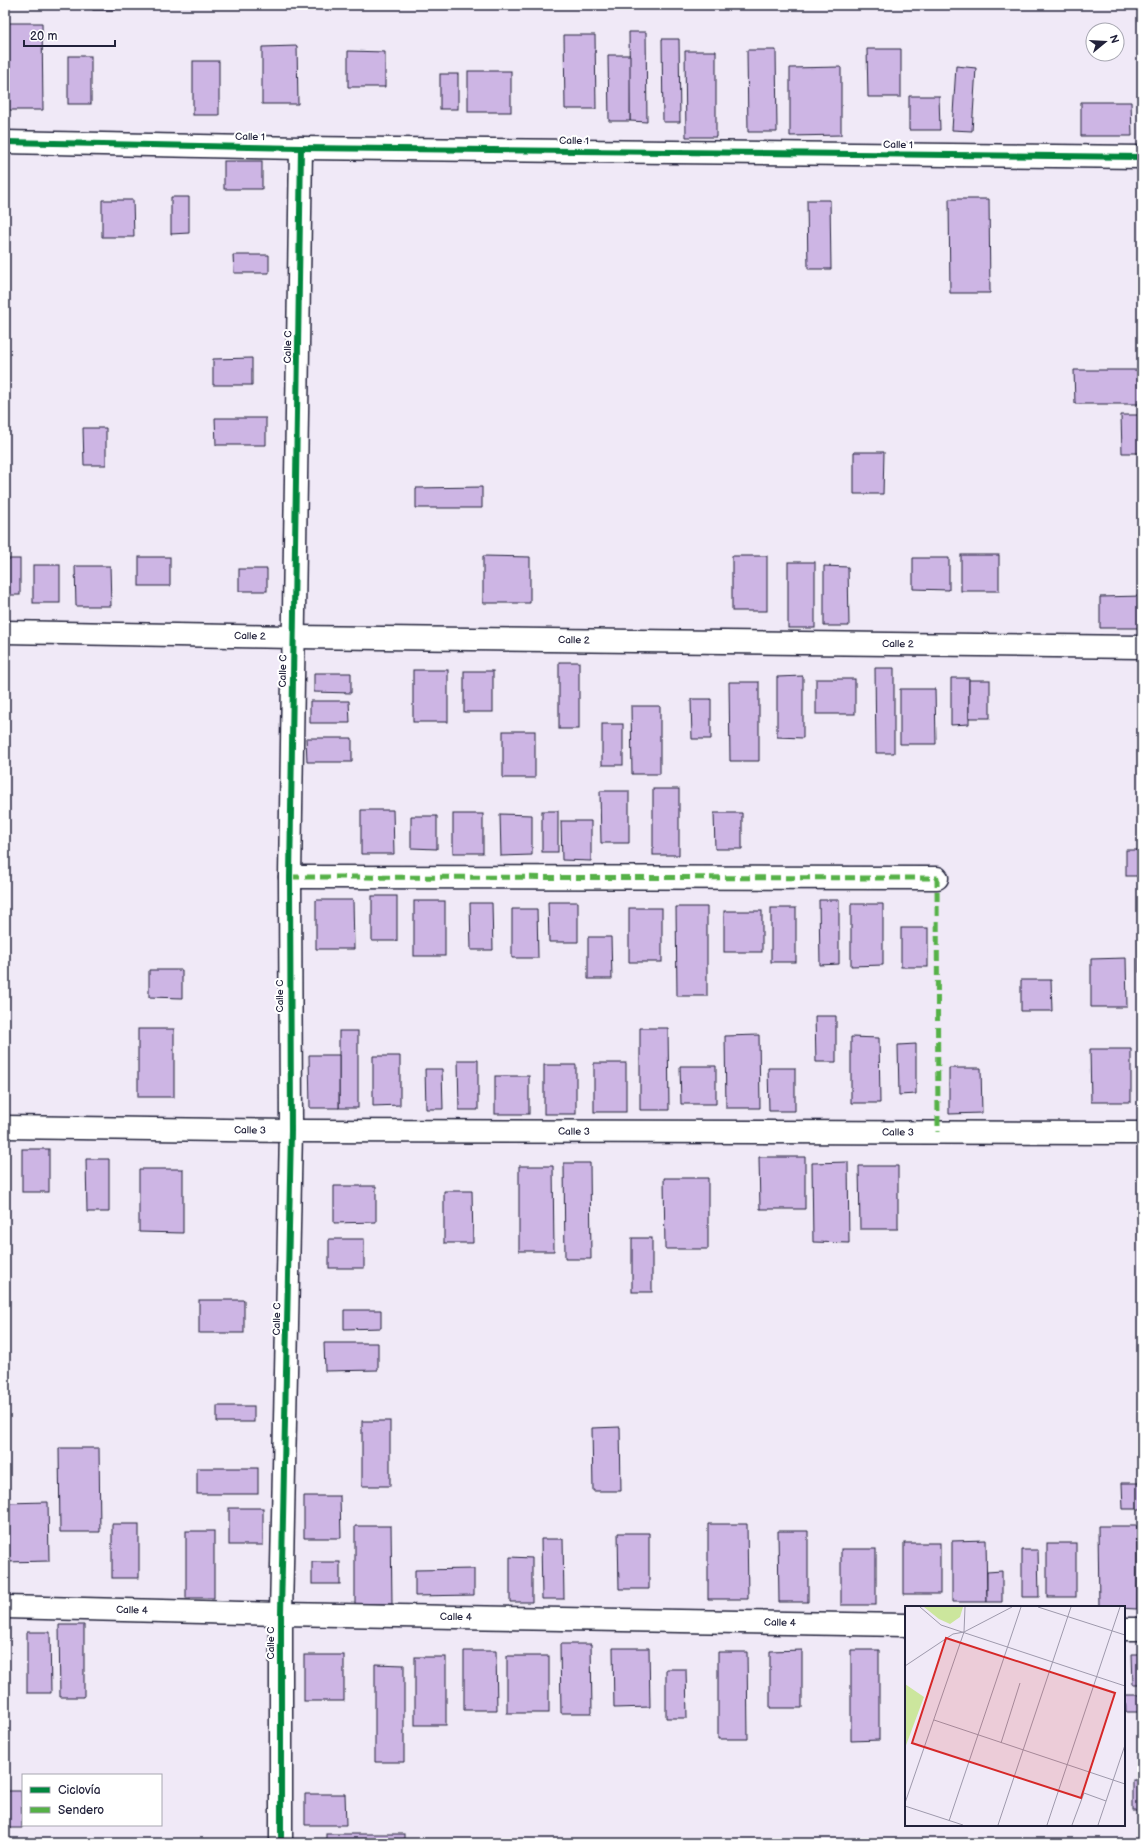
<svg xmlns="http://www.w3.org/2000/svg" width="1147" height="1848" font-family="'Balsamiq Sans',sans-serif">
	<rect width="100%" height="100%" fill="#f0e9f7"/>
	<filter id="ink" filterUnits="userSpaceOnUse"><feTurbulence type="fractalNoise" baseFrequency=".025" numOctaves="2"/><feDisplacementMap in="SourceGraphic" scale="8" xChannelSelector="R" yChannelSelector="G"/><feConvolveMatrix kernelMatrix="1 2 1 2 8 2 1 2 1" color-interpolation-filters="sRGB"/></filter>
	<g filter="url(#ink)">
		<g fill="#cdb5e4" stroke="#22223b">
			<rect x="93" y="5" width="22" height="5"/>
			<polygon points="7,23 42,23 43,110 8,110"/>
			<polygon points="629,32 646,32 647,122 630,121"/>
			<polygon points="564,35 595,35 596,109 565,109"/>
			<polygon points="662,39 679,39 680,122 663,122"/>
			<polygon points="297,46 298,104 262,104 262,47"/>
			<polygon points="867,49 901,49 901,97 868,97"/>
			<polygon points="747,50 776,50 777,132 748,132"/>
			<polygon points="348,51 385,52 385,87 348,87"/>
			<polygon points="685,51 716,51 716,137 686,137"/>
			<polygon points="608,55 630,55 630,121 609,121"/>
			<rect x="68" y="56" width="23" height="48"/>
			<rect x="193" y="61" width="26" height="54"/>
			<polygon points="956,66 976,68 972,131 952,130"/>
			<polygon points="841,67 841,135 790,136 790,68"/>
			<rect x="468" y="71" width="43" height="41"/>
			<rect x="440" y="74" width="18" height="35"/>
			<polygon points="909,96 939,96 940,130 909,130"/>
			<polygon points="1081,102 1131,102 1132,136 1081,136"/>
			<rect x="224" y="161" width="38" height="28"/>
			<polygon points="171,197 189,197 189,233 171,234"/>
			<polygon points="949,199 989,199 990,293 950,293"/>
			<polygon points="102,200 133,200 134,237 102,237"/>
			<polygon points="807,200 830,200 831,269 808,269"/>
			<polygon points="233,255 269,255 269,273 234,273"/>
			<polygon points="252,358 252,385 213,385 213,359"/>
			<polygon points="1074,370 1142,370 1142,404 1075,404"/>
			<polygon points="1121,415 1142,415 1142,453 1122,453"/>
			<polygon points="215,418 266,418 266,445 216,445"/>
			<polygon points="83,428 106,428 106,465 84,465"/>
			<polygon points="854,452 884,452 883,494 854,494"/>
			<polygon points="482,487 482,508 416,508 416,488"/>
			<rect x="961" y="555" width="38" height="36"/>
			<polygon points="483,556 530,557 530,603 483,603"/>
			<rect x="732" y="556" width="35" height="55"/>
			<rect x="139" y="557" width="31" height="29"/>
			<polygon points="913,558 949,558 949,590 913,589"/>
			<rect x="5" y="559" width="15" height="36"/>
			<rect x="788" y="562" width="27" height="66"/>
			<rect x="33" y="565" width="27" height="38"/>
			<polygon points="75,566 110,566 111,606 76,606"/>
			<polygon points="824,566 848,567 849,626 824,626"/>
			<rect x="239" y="569" width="28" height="22"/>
			<polygon points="1142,596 1142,628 1100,628 1100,597"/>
			<rect x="559" y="662" width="20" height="67"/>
			<polygon points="875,668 894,668 894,753 876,753"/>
			<rect x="413" y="670" width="35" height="52"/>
			<rect x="464" y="671" width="29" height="41"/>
			<polygon points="314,673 351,673 351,693 314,692"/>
			<polygon points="803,676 803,738 777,737 777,677"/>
			<polygon points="951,678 969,678 969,724 951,725"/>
			<rect x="816" y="679" width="39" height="35"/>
			<rect x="969" y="680" width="21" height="38"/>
			<polygon points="729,682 759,682 759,761 730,761"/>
			<polygon points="900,689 935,689 936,744 900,744"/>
			<polygon points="691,699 711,699 711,739 692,739"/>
			<polygon points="310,701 349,701 350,723 310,723"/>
			<polygon points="631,706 660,706 660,774 632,774"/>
			<rect x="602" y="724" width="21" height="41"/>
			<rect x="503" y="731" width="32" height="47"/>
			<polygon points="306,738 352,738 352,762 307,762"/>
			<rect x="653" y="789" width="26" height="66"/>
			<polygon points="600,791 629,791 629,843 601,843"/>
			<polygon points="361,810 393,810 394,854 361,854"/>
			<rect x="542" y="811" width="16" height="41"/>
			<polygon points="714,813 742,813 742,849 715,849"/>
			<rect x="453" y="814" width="30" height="39"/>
			<polygon points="500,814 532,815 532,855 501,856"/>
			<polygon points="411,816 437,816 437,849 411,848"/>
			<polygon points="561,821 591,821 591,861 562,860"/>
			<rect x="1126" y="850" width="16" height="26"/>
			<rect x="372" y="896" width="25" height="45"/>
			<polygon points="316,900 353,900 354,949 316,949"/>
			<polygon points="819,900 839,900 839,964 820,965"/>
			<rect x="414" y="901" width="31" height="55"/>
			<polygon points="548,902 578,902 578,942 549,942"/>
			<polygon points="470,903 492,903 493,950 471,950"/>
			<polygon points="851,904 883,904 883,965 851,966"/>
			<polygon points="676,907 707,907 707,996 677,996"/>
			<rect x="629" y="908" width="33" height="54"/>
			<rect x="771" y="908" width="25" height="54"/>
			<polygon points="512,909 537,909 538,958 512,958"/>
			<rect x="724" y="911" width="38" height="41"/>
			<rect x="901" y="928" width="27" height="39"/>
			<polygon points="588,937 611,937 612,979 588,979"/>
			<rect x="1139" y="942" width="3" height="30"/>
			<polygon points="1126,958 1127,1007 1091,1007 1091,959"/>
			<polygon points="149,970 182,970 182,998 149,997"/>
			<polygon points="1021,980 1051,980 1052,1011 1021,1011"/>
			<polygon points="815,1016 836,1016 836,1062 816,1062"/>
			<polygon points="640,1028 668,1028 669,1110 640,1110"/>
			<rect x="138" y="1029" width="36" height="68"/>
			<rect x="339" y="1031" width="19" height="77"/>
			<polygon points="759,1035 760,1108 726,1108 725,1036"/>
			<polygon points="851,1037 879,1038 880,1103 851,1103"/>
			<polygon points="916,1044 916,1094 899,1095 898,1045"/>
			<polygon points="1090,1049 1131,1049 1131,1102 1091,1102"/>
			<polygon points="309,1055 339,1055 339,1108 310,1108"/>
			<polygon points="373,1056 400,1056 400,1105 373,1106"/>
			<polygon points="458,1060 478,1060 478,1110 459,1110"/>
			<rect x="594" y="1063" width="32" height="49"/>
			<rect x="544" y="1065" width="32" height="49"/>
			<polygon points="680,1066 716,1066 716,1104 681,1104"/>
			<polygon points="768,1068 795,1068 795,1111 769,1111"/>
			<polygon points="949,1068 981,1068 982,1113 949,1114"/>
			<polygon points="425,1069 442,1069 443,1109 426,1109"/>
			<rect x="495" y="1076" width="34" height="38"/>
			<rect x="22" y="1149" width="27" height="43"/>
			<polygon points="759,1157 805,1157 805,1209 760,1209"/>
			<polygon points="86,1159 109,1159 109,1212 87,1212"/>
			<polygon points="848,1162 849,1243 813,1242 812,1163"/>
			<polygon points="564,1163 590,1163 591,1259 565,1259"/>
			<polygon points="519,1166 553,1166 554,1251 519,1251"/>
			<polygon points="859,1166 898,1166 898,1229 860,1229"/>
			<polygon points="139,1169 183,1169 183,1233 139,1232"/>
			<polygon points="664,1178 708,1178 708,1249 665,1249"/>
			<polygon points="334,1186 376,1186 376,1222 334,1223"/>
			<polygon points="444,1191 472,1191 473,1243 444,1243"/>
			<rect x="632" y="1238" width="20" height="54"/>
			<rect x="329" y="1239" width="35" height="29"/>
			<rect x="199" y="1300" width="45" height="33"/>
			<polygon points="344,1310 381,1310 381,1328 344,1329"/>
			<polygon points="324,1343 378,1343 378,1370 325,1371"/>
			<rect x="217" y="1406" width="37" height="16"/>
			<rect x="362" y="1421" width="28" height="65"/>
			<polygon points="620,1427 621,1491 593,1491 592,1428"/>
			<polygon points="59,1448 99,1448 100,1532 60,1532"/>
			<rect x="197" y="1468" width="61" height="26"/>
			<polygon points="1122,1483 1142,1483 1142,1509 1123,1509"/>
			<polygon points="304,1496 340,1496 341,1538 304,1538"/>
			<polygon points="48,1502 49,1561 5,1562 5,1503"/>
			<rect x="229" y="1508" width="34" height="37"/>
			<rect x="112" y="1524" width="27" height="54"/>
			<polygon points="708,1524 747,1524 748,1599 708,1599"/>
			<polygon points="355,1526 391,1526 392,1604 355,1604"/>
			<polygon points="1098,1526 1137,1526 1137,1609 1099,1607"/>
			<rect x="186" y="1531" width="28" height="67"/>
			<polygon points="778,1531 808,1531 808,1602 779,1602"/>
			<polygon points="618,1533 649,1533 649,1589 619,1589"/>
			<polygon points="541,1539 563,1539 564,1599 542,1599"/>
			<polygon points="986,1540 987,1602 952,1602 952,1541"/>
			<rect x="904" y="1543" width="36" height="51"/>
			<rect x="1047" y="1543" width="29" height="54"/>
			<rect x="841" y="1549" width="35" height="56"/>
			<polygon points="1022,1550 1038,1550 1039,1597 1022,1597"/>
			<polygon points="510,1557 532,1558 532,1602 510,1602"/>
			<rect x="312" y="1562" width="28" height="22"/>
			<polygon points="474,1569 474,1595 415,1596 415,1570"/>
			<polygon points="1002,1571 1002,1602 987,1602 987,1572"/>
			<polygon points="59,1625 84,1625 84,1697 60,1697"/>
			<polygon points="27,1632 50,1632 51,1693 27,1693"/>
			<polygon points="560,1644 591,1644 592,1713 561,1713"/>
			<polygon points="613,1648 649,1648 650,1707 614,1708"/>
			<polygon points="802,1650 802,1708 770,1708 770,1651"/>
			<polygon points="851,1650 879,1650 879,1740 851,1741"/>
			<polygon points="464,1651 496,1651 497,1710 464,1710"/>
			<polygon points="718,1652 747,1652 748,1739 718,1739"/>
			<polygon points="1132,1654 1142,1654 1142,1684 1133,1684"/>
			<rect x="304" y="1655" width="40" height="46"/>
			<rect x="507" y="1656" width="42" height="57"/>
			<rect x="415" y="1657" width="31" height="68"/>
			<polygon points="375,1664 404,1665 404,1762 375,1762"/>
			<polygon points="666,1669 686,1669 687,1718 666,1718"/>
			<polygon points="1125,1695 1142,1695 1142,1712 1126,1712"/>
			<rect x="1140" y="1719" width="2" height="27"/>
			<rect x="1133" y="1780" width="9" height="31"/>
			<polygon points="5,1791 21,1791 22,1828 5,1828"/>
			<polygon points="305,1794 345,1794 346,1825 305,1825"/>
			<rect x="326" y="1834" width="78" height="9"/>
		</g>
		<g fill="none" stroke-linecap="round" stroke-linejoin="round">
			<g stroke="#22223b" stroke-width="25">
				<g id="street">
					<polyline points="5,142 301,148 1142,157"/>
					<path id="s1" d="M5,632l289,5 848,10"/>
					<polyline points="290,877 937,878"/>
					<path id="s2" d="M5,1127l286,4 851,2"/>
					<path id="s3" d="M5,1607l276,7 625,11"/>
					<polyline points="1124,1629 1142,1629"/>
					<polyline points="281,1843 281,1614 291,1131 290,877 301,148"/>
				</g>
			</g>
			<use href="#street" stroke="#fff" stroke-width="22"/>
			<polyline stroke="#55b146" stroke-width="5" stroke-dasharray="10 5" stroke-linecap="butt" points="290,877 937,878 938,1132"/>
			<g stroke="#fff" stroke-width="8">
				<g id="cycleway">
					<polyline points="5,142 301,148 1142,157"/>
					<polyline points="281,1843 281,1614 291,1131 290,877 301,148"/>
				</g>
			</g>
			<use href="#cycleway" stroke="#00873e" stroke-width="6"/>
		</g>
	</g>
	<g text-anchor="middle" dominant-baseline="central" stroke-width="4" stroke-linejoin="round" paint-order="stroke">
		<g font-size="10" fill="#22223b" stroke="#fff">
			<text transform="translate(250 137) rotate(1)">Calle 1</text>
			<text transform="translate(574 141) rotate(1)">Calle 1</text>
			<text transform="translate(898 145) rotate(1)">Calle 1</text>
			<text transform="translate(288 347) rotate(-89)">Calle C</text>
			<text stroke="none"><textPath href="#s1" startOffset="245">Calle 2</textPath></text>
			<text stroke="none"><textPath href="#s1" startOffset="569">Calle 2</textPath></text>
			<text stroke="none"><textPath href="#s1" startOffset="893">Calle 2</textPath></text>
			<text transform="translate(283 671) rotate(-89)">Calle C</text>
			<text transform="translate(280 996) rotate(-90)">Calle C</text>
			<text stroke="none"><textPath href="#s2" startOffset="245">Calle 3</textPath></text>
			<text stroke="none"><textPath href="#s2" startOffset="569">Calle 3</textPath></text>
			<text stroke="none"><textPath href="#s2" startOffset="893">Calle 3</textPath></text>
			<text transform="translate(277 1319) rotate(-89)">Calle C</text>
			<text stroke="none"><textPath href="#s3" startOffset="127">Calle 4</textPath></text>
			<text stroke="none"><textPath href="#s3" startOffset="451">Calle 4</textPath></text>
			<text stroke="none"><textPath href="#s3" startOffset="775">Calle 4</textPath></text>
			<text transform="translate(271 1643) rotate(-90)">Calle C</text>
		</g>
	</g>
	<g transform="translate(905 1606)">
		<rect width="220" height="220" fill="#f0e9f7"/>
		<path d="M19,1h39l-3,10 -10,7 -11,-5zM0,78l19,13 -19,51z" fill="#cce69d"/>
		<path fill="none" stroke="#9e99ac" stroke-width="1" d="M15,1l21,18 184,61M133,1l87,28M0,60l48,-32 11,-2 48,-25M29,114l191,64M96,137l19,-60M0,197l59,-171 1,-25M0,200l58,19M44,215l72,-214M93,219l73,-218M142,219l73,-218M167,219l12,-32 22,8M193,219l27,-80"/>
		<path fill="#d62828" fill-opacity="0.15" stroke="#d62828" stroke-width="2" d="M41,32l169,55 -34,105 -169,-55z"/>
		<rect width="220" height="220" fill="none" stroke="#22223b" stroke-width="2"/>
	</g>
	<rect width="1147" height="1848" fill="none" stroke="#fff" stroke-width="20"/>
	<rect x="10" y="10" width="1127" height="1828" fill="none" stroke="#22223b" stroke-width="1.5" filter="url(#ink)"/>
	<rect x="22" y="1774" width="140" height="52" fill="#ffffff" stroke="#a7a7b1"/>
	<rect x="30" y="1787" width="20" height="6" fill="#00873e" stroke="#a7a7b1"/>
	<text x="58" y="1794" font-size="12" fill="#22223b">Ciclovía</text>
	<rect x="30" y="1807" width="20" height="6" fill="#55b146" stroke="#a7a7b1"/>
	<text x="58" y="1814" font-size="12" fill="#22223b">Sendero</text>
	<g transform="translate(1105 42) rotate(72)"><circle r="19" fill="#ffffff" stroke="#a7a7b1"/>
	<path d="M0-3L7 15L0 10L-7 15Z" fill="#22223b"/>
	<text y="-6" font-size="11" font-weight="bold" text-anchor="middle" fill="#22223b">N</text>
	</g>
	<path d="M24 40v6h91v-6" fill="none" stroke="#22223b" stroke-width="2"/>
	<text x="30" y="40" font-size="12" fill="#22223b" stroke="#ffffff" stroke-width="3" paint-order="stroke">20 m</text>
</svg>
